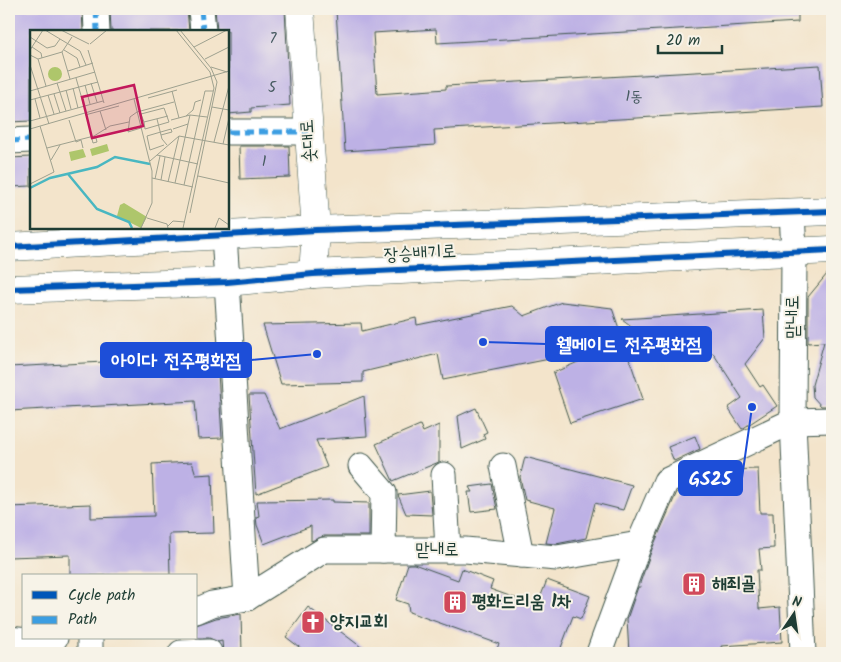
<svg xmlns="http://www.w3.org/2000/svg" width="841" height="662" font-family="Kalam,'Poor Story',sans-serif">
	<rect width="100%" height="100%" fill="#f7f3e8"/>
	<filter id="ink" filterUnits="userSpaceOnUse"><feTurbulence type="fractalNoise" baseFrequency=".02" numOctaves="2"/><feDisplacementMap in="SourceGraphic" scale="10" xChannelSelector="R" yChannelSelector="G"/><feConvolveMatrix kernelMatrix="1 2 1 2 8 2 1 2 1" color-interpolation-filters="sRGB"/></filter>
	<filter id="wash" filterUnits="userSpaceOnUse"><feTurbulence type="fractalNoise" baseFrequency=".0096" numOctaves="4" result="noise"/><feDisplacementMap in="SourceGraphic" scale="20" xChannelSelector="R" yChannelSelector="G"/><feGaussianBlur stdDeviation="1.12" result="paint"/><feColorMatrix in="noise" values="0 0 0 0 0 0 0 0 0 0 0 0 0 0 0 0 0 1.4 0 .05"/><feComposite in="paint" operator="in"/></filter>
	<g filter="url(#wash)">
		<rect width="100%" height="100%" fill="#f3e4cb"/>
		<g id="blocks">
			<g fill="#bdb1e5">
				<polygon points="9,9 82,9 83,31 31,31 31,121 9,122"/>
				<polygon points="110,9 187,9 189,31 111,31"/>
				<polygon points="215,9 285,9 290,105 251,108 251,112 228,114 228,31 217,31"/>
				<polygon points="350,9 798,9 798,22 437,43 436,29 373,33 377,94 446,89 446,86 820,65 823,107 434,130 435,145 345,151 336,10"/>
				<polygon points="239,146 289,146 290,177 240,179"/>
				<polygon points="31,157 31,186 10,187 9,158"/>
				<polygon points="832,268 832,406 821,406 813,397 812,385 824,342 808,343 808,297"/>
				<polygon points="562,302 612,308 643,399 570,423 553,373 587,358 585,352 443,380 438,354 363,372 363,382 281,384 263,325 361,323 362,331 416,318 417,325 512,306 524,316"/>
				<polygon points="763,310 765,338 745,364 760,387 763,385 777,406 742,429 728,408 742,398 713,353 668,353 622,319"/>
				<polygon points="217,356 222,438 198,439 195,401 9,411 9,367"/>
				<polygon points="249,395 264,395 280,429 364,396 367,436 316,440 327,467 256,494"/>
				<polygon points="476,408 487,432 483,434 485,439 462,449 458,416"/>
				<polygon points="420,425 423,432 439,425 439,462 393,481 376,444"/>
				<polygon points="695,436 700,449 674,461 668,447"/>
				<polygon points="525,457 632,485 623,510 595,503 586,538 556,544 546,543 555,508 525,500 520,477"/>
				<polygon points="192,462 196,475 212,474 214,533 169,534 170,576 70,576 70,555 9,557 9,507 91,504 91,518 154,516 152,464"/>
				<polygon points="758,469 760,513 773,513 774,548 759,549 761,570 757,570 759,609 780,607 782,642 721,646 722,653 629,653 627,619 638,587 641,587 640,583 652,549 677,492 722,470"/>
				<polygon points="492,484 497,509 471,512 468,492 472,492 469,487"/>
				<polygon points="430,491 432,515 406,514 398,495"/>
				<polygon points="333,500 333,502 369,503 369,536 324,536 311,541 311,526 264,544 257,525 256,517 259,516 257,501"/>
				<polygon points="408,564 414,564 458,580 462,569 493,581 490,589 537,606 547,580 590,596 581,619 573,616 559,653 495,653 499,644 409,612 408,604 396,600"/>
				<polygon points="308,607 369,653 307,653 286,637"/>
				<polygon points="241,614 242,653 223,653 222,641 218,642 209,638 196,638 196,625 216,618"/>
			</g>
		</g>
	</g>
	<g filter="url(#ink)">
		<use href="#blocks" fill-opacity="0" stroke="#3f564b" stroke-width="1"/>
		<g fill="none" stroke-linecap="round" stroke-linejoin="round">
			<g stroke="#3f564b" stroke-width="27">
				<g id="minor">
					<polyline points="96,9 97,31"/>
					<polyline points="201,9 203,31"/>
					<polyline points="228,132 308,132"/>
					<polyline points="9,141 31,140"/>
					<polyline points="792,212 794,252 793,421 803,653"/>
					<polyline points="224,235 247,598"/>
					<polyline points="361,466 384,493 383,550"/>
					<polyline points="503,466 521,555"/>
					<polyline points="444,475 448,550"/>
					<polyline points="196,611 212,604 247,598 324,550 465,550 557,558 639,544"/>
					<polyline points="90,638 90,653"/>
					<polyline points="9,639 36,642 55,638"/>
					<polyline points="181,653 209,652 209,653"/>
					<polyline points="599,653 639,544 666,481 793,421 832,420"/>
				</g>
			</g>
			<g stroke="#3f564b" stroke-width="29">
				<g id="tertiary">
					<polyline points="300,9 316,230 313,274"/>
					<polyline points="9,247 316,230 832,211"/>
					<polyline points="9,289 227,282 313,274 832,250"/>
				</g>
			</g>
			<use href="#minor" stroke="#fff" stroke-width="25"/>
			<use href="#tertiary" stroke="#fff" stroke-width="28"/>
			<g stroke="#3c9ee2" stroke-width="5" stroke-dasharray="10 5" stroke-linecap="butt">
				<polyline points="96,9 97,31"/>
				<polyline points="201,9 203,31"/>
				<polyline points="228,132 308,132"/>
				<polyline points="9,141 31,140"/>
			</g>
			<g stroke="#f7f3e8" stroke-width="9">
				<g id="cycleway">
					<polyline points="9,247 316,230 832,211"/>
					<polyline points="9,289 227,282 313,274 832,250"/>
				</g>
			</g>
			<use href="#cycleway" stroke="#0057b8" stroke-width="6"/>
		</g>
	</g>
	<defs>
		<g id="building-square" transform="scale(1.25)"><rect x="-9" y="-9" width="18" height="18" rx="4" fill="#d1495b" stroke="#f7f3e8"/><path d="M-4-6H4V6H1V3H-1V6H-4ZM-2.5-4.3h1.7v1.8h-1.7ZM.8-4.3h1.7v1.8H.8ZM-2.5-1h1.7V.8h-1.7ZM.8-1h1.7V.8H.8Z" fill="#fff"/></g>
		<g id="church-square" transform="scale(1.25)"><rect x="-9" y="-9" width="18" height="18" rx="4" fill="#d1495b" stroke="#f7f3e8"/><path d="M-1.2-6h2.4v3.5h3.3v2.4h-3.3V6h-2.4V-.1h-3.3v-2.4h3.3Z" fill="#fff"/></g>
	</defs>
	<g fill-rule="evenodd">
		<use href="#building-square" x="694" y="584"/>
		<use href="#building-square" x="455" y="602"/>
		<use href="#church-square" x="313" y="622"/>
	</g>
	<g text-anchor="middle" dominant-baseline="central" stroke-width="4" stroke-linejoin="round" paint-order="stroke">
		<g font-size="15" fill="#465a60">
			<text x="273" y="39">7</text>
			<text x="272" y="88">5</text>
			<text x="634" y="97">1동</text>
			<text x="264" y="162">1</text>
		</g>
		<g font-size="18" fill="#1f3d34" stroke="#f7f3e8">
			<text transform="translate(309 141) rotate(-94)">솟대로</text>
			<text transform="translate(420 254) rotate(-3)">장승배기로</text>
			<text transform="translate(793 317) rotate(-90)">맏내로</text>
			<text x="437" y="550">맏내로</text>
		</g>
		<g font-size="18" font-weight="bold" fill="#1f3d34" stroke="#f7f3e8" text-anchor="start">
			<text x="712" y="584">해죄골</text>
			<text x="472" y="602">평화드리움 1차</text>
			<text x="330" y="622">양지교회</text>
		</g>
	</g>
	<g transform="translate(30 30)">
		<rect width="199" height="199" fill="#f3e4cb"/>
		<path d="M18 44a7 7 0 1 1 14 0a7 7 0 1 1-14 0ZM77,114l2,7 -17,5 -2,-7zM53,119l3,8 -15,4 -2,-9zM94,173l23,14 -6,11 -24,-12 3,-11z" fill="#aec66b"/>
		<path fill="none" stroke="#49b7c1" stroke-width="2.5" d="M38,144l29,35 32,13 3,6M0,158l20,-10 47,-11 18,-10 35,7"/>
		<path fill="none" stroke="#9ea18f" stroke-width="1" d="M15,0l35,21 6,14M31,0l28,14M146,0l34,42 4,16 -31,140M150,0l31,38 6,14 -27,131M0,7l17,11M60,14l17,-14M2,17l9,6 1,5M164,17l33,-17M17,18l8,-2 5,-7M0,20l13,-20M34,20l13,8 3,9M58,20l16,53M32,22l8,27M0,25l8,4 24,-7 10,-15M8,29l8,27M175,29l24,-12M0,35l19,59M181,37l16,5M38,41l25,-8M46,48l8,28M27,53l9,28M61,53l6,19M55,55l5,19M43,58l5,20M36,60l5,19M0,61l65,-19M142,61l7,27M24,64l6,19M18,65l6,19M118,68l29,-8M5,69l5,19M104,69l18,72v32l-11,25M0,70l68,-18M182,77l17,3M70,81l6,19M110,81l1,3 3,8 1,7 24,-7 -5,-14 -23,6M55,85l34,-9M156,86l7,-6 2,-8 6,-2M127,89l5,20 5,6M39,90l7,22 5,-2 2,8M141,90l19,-5 17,2M0,91l73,-20M114,92l24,-6M111,98l-13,4 2,-15 7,-5 37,-10M0,99l199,-58M143,99l15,-5M131,105l11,-3 -1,-3 -24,7 3,14 14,-5M66,108l1,4 -4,1 -1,-4zM184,112l15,-56M193,114l6,-26M17,118l47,-12 16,-10 19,-4M127,125l41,9M21,130l9,-15M120,131l29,-25 50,9M168,146l31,7M122,148l41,9M125,149l5,-23M131,150l4,-23M138,152l11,-46M145,153l15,-68M0,154l24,-12 -14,-46M154,155l21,-94h8M117,188l20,6 1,4M138,196l5,-5 12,1M185,198l4,-10 10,7"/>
		<path fill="#c2185b" fill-opacity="0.15" stroke="#c2185b" stroke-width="2.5" d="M104,55l9,41 -51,12 -10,-41z"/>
		<rect width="199" height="199" fill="none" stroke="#1f3d34" stroke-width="2.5"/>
	</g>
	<path fill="none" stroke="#1d4ed8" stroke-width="2" d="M483 342L546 344M317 354L251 360M752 407L742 478"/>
	<g fill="#1d4ed8" stroke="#f7f3e8" stroke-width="2">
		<circle cx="483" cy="342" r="5"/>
		<circle cx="317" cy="354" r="5"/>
		<circle cx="752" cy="407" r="5"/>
	</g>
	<g fill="#1d4ed8" stroke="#1d4ed8" stroke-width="2">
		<rect x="546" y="327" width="165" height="34" rx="5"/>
		<rect x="101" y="343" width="150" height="34" rx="5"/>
		<rect x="679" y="461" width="63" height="34" rx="5"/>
	</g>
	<g font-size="19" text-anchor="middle" font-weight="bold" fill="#fff">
		<text x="629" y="351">웰메이드 전주평화점</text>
		<text x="176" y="367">아이다 전주평화점</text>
		<text x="710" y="485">GS25</text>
	</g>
	<rect width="841" height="662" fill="none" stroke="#f7f3e8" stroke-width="30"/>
	<rect x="22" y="574" width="175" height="65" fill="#f7f3e8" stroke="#a1aaa0"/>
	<rect x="32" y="591" width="25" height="8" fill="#0057b8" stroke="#a1aaa0"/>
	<text x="68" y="600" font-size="15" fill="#1f3d34">Cycle path</text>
	<rect x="32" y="616" width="25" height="8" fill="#3c9ee2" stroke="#a1aaa0"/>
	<text x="68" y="624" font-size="15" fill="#1f3d34">Path</text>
	<g transform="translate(794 614) rotate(13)" stroke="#f7f3e8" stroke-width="4" paint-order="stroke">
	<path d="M0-4L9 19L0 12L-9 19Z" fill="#1f3d34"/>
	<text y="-8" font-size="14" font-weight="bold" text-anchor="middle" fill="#1f3d34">N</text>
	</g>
	<path d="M658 45v8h64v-8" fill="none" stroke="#1f3d34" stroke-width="2.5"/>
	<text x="666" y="45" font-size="15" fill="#1f3d34" stroke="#f7f3e8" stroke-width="4" paint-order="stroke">20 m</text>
</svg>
